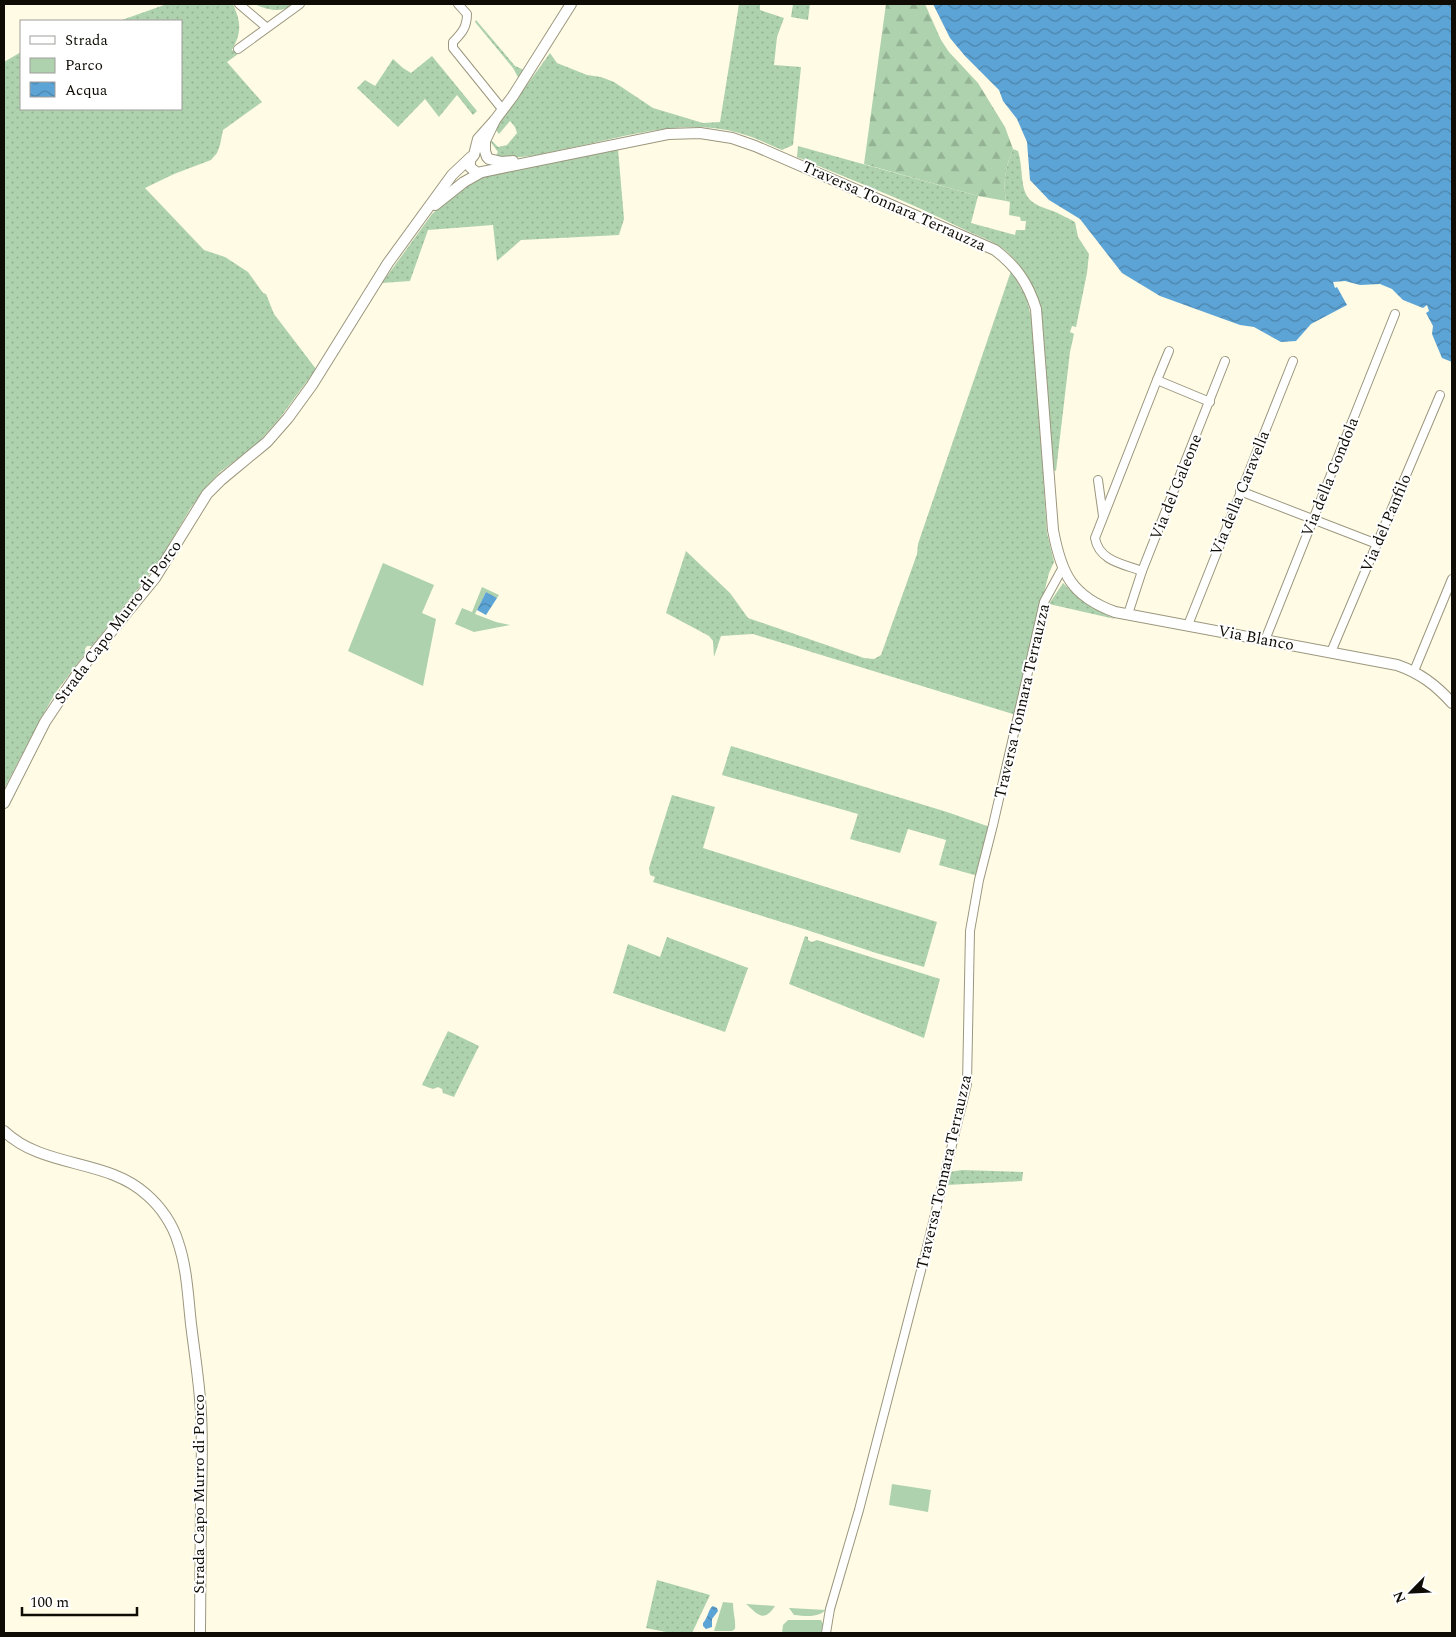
<svg xmlns="http://www.w3.org/2000/svg" width="1456" height="1637" font-family="Spectral,serif">
	<defs>
		<pattern id="grass-dots" width="8" height="8" patternUnits="userSpaceOnUse" patternTransform="scale(1.25)"><rect width="8" height="8" fill="#aed2ae"/><path d="M2 2h.1M6 6h.1" fill="none" stroke="#94b394" stroke-width="1.8" stroke-linecap="round"/></pattern>
		<pattern id="forest-firs" width="22" height="20" patternUnits="userSpaceOnUse" patternTransform="scale(1.25)"><rect width="22" height="20" fill="#aed2ae"/><path d="M5 1l3.5 6h-7zM16 11l3.5 6h-7z" fill="#94b394"/></pattern>
		<pattern id="water-waves" width="16" height="10" patternUnits="userSpaceOnUse" patternTransform="scale(1.25)"><rect width="16" height="10" fill="#5da4d6"/><path d="M0 5q4-4 8 0t8 0" fill="none" stroke="#4b84ab"/></pattern>
	</defs>
	<rect width="100%" height="100%" fill="#fffbe5"/>
	<g fill="url(#grass-dots)">
		<path d="M167,4h66c8,18 9,28 -1,46l6,4 -11,8 35,40 -39,28 -3,15 -3,8 -6,7 -37,14 -29,14 59,62 21,7 23,15 15,21 3,1 8,20 42,55 -37,50 -22,25 -37,28 -13,14 -17,23 -33,56 -65,81h-5l-2,3v5l-29,38 -15,26 -37,71v-727l17,-10v57h160v-88h-62z"/>
		<path d="M254,4h42c-15,9 -26,7 -42,0z"/>
		<path d="M739,4h21v6l24,8 -7,19 -3,28 27,2 -8,78 -11,5c-14,-6 -28,-13 -43,-17 -55,-16 -114,4 -169,15 -24,5 -50,12 -75,9l3,-5 -8,-11v-2l8,8 9,-2 10,-12 -2,-6 -5,-6 -11,13 -4,-5 55,-76 7,10 30,12 14,2 13,5 39,26 50,15 17,-1z"/>
		<polygon points="793,4 810,4 808,20 791,17"/>
		<polygon points="476,20 515,66 524,70 519,79 513,68 475,22"/>
		<polygon points="432,56 477,111 473,115 457,95 439,117 425,99 398,127 357,88 365,80 375,86 393,59 403,68 411,73"/>
		<path d="M798,146l180,50 -7,27 44,12 1,-5h9l1,-9h-5l-1,-4 -11,-2 1,-13 -4,-1c-3,-21 -1,-32 7,-52l5,2c4,13 3,26 6,38 4,14 15,17 26,21 9,3 17,8 25,12l3,15 11,17 -2,19 -11,54 -4,-1 -2,6 4,2 -4,18 -14,119 -3,-1 -11,-151c-6,-27 -15,-50 -37,-69 -13,-10 -30,-15 -44,-22 -53,-27 -110,-48 -164,-71z"/>
		<polygon points="618,149 624,219 619,235 521,240 497,261 493,225 428,230 410,281 382,283 432,214 461,188 475,180 497,173"/>
		<polygon points="1011,271 1026,297 1033,324 1047,533 1054,562 1049,573 1040,609 1016,715 753,634 721,636 714,657 713,641 709,636 666,613 686,551 730,593 748,618 864,658 874,659 881,655 917,554 918,544"/>
		<path d="M1063,583c15,16 32,27 52,36l-66,-15z"/>
		<polygon points="731,746 947,812 990,827 978,876 939,865 946,840 908,829 900,853 850,839 858,814 722,775"/>
		<polygon points="672,795 715,807 703,848 937,922 924,967 876,953 807,930 653,882 655,877 650,875 649,868"/>
		<polygon points="805,936 808,937 808,940 812,942 817,940 940,979 924,1038 789,984"/>
		<polygon points="667,937 748,968 725,1032 613,993 628,944 660,957"/>
		<polygon points="448,1031 479,1046 454,1097 443,1093 442,1089 438,1087 433,1089 422,1085"/>
		<polygon points="962,1170 1023,1172 1022,1181 947,1185 949,1172"/>
		<polygon points="657,1580 710,1595 692,1633 671,1633 646,1628"/>
	</g>
	<path fill="url(#forest-firs)" d="M886,4h39l16,36 8,12 29,31 27,44 8,22c-8,20 -10,31 -7,52l-28,-5 -114,-32z"/>
	<g fill="#aed2ae">
		<polygon points="383,563 434,585 422,613 436,619 423,686 348,651"/>
		<polygon points="482,587 499,595 497,598 486,592 475,614 496,622 510,625 474,632 455,624 462,608 472,612"/>
		<polygon points="892,1484 931,1490 928,1512 889,1505"/>
		<path d="M723,1602l10,1c0,10 3,17 2,26l-3,2h-18z"/>
		<path d="M746,1604l29,2c-12,18 -18,7 -29,-2z"/>
		<path d="M789,1608h1l36,2c-9,8 -20,6 -32,5z"/>
		<polygon points="788,1620 821,1620 823,1624 821,1633 782,1633 783,1625"/>
	</g>
	<g fill="url(#water-waves)">
		<polygon points="933,4 1452,4 1452,362 1442,358 1432,334 1433,326 1426,313 1429,311 1427,305 1423,308 1403,300 1392,289 1380,284 1360,285 1345,281 1333,282 1335,288 1337,287 1347,305 1311,324 1296,341 1281,342 1254,327 1240,325 1160,296 1122,273 1080,219 1049,200 1030,180 1027,142 1017,119 1003,101 999,90 965,56 950,38"/>
		<polygon points="486,592 497,598 486,615 477,610"/>
		<path d="M713,1606l4,2 1,3 -6,8v8l-6,2 -3,-3v-3c6,-7 5,-14 10,-17z"/>
	</g>
	<g fill="none" stroke-linecap="round" stroke-linejoin="round">
		<g stroke="#9b977e" stroke-width="10">
			<g id="minor">
				<polyline points="239,4 266,27"/>
				<path d="M458,4l9,10c0,13 -5,19 -14,28v6l50,62"/>
				<polyline points="238,49 300,4"/>
				<polyline points="1157,380 1169,351"/>
				<polyline points="1098,480 1103,516"/>
				<polyline points="1240,491 1377,544"/>
				<path d="M1142,571c-19,-7 -43,-10 -47,-33l62,-158 53,22"/>
				<polyline points="1128,614 1142,571 1225,361"/>
				<polyline points="1188,625 1293,361"/>
				<polyline points="1265,640 1395,314"/>
				<polyline points="1331,652 1440,395"/>
				<polyline points="1414,671 1452,579"/>
				<polyline points="826,1633 830,1609 859,1510 925,1255 967,1084 970,931 979,880 993,825 1044,602 1062,569"/>
			</g>
		</g>
		<g stroke="#9b977e" stroke-width="12">
			<g id="tertiary">
				<path d="M495,120l-17,19 -4,16 -4,5v7l7,6 191,-39 32,-1 32,5 23,8 240,104c21,16 33,33 41,59l17,221c8,43 18,66 62,82l282,53c23,8 39,20 55,38"/>
				<polyline points="487,157 485,151 485,141 495,120 513,96 571,4"/>
				<polyline points="489,159 502,162 513,161"/>
				<polyline points="435,205 464,182 480,173"/>
				<polyline points="4,803 45,722 65,692 80,670 155,578 207,494 221,480 267,442 288,418 312,385 388,263 452,175 471,157"/>
				<path d="M4,1131c40,38 103,27 143,64 14,12 26,30 31,47 9,26 10,55 13,82 3,25 7,50 9,75 3,32 2,66 1,98 0,46 -1,91 -1,136"/>
			</g>
		</g>
		<use href="#minor" stroke="#fff" stroke-width="8"/>
		<use href="#tertiary" stroke="#fff" stroke-width="10"/>
	</g>
	<g text-anchor="middle" dominant-baseline="central" stroke-width="4" stroke-linejoin="round" paint-order="stroke">
		<g font-size="16" fill="#0e0c04" stroke="#fff">
			<text transform="translate(894 206) rotate(24)">Traversa Tonnara Terrauzza</text>
			<text transform="translate(1330 477) rotate(-68)">Via della Gondola</text>
			<text transform="translate(1176 487) rotate(-68)">Via del Galeone</text>
			<text transform="translate(1240 493) rotate(-68)">Via della Caravella</text>
			<text transform="translate(1386 523) rotate(-67)">Via del Panfilo</text>
			<text transform="translate(118 622) rotate(-53)">Strada Capo Murro di Porco</text>
			<text transform="translate(1256 638) rotate(11)">Via Blanco</text>
			<text transform="translate(1022 701) rotate(-77)">Traversa Tonnara Terrauzza</text>
			<text transform="translate(944 1172) rotate(-77)">Traversa Tonnara Terrauzza</text>
			<text transform="translate(199 1494) rotate(-90)">Strada Capo Murro di Porco</text>
		</g>
	</g>
	<rect width="1456" height="1637" fill="none" stroke="#0e0c04" stroke-width="10"/>
	<rect x="20" y="20" width="162" height="90" fill="#ffffff" stroke="#9f9e9b"/>
	<rect x="30" y="36" width="25" height="8" fill="#ffffff" stroke="#9f9e9b"/>
	<text x="65" y="45" font-size="15" fill="#0e0c04">Strada</text>
	<rect x="30" y="58" width="25" height="15" fill="#aed2ae" stroke="#9f9e9b"/>
	<text x="65" y="70" font-size="15" fill="#0e0c04">Parco</text>
	<rect x="30" y="82" width="25" height="15" fill="url(#water-waves)" stroke="#9f9e9b"/>
	<text x="65" y="95" font-size="15" fill="#0e0c04">Acqua</text>
	<g transform="translate(1411 1592) rotate(246)" stroke="#ffffff" stroke-width="4" paint-order="stroke">
	<path d="M0-4L9 19L0 12L-9 19Z" fill="#0e0c04"/>
	<text y="-8" font-size="14" font-weight="bold" text-anchor="middle" fill="#0e0c04">N</text>
	</g>
	<path d="M22 1607v8h115v-8" fill="none" stroke="#0e0c04" stroke-width="2.5"/>
	<text x="30" y="1607" font-size="15" fill="#0e0c04" stroke="#ffffff" stroke-width="4" paint-order="stroke">100 m</text>
</svg>
